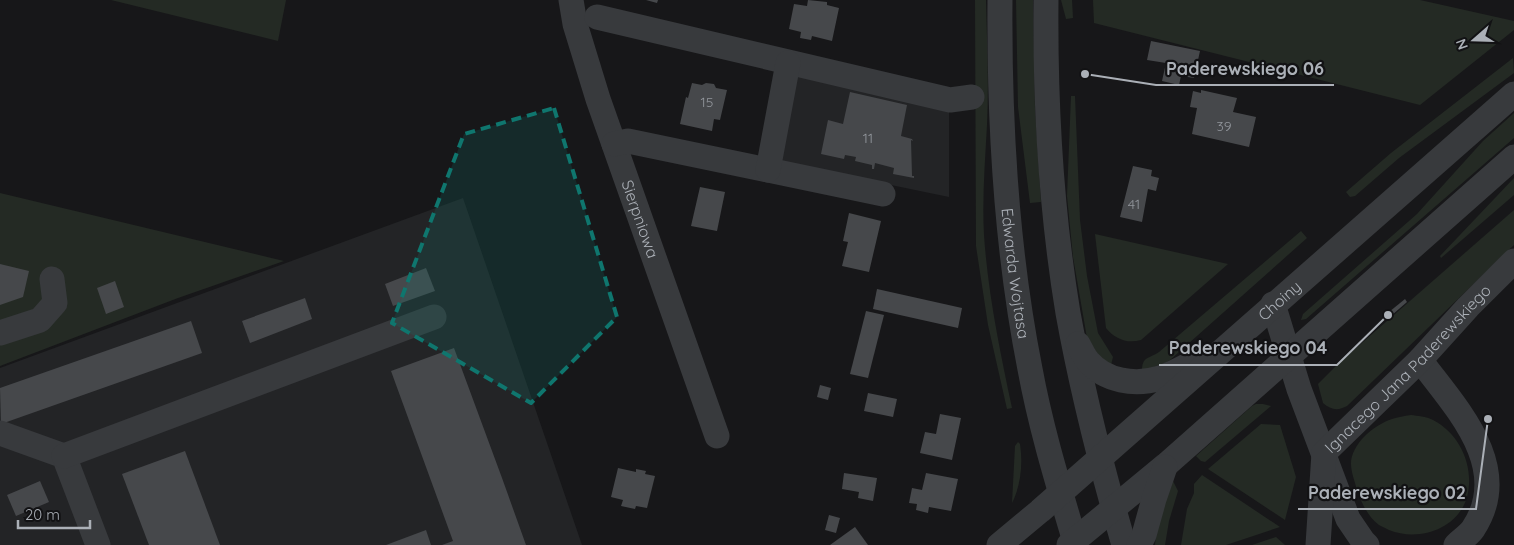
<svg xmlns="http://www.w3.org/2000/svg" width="1514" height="545" font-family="Quicksand,sans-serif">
	<rect width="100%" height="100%" fill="#171719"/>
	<g fill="#232426">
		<polygon points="798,67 949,102 949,197 780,162"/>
		<polygon points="463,198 582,545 0,545 0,368"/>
	</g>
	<g fill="#242a24">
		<polygon points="111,0 286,0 278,41"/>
		<path d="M975,0h11c1,42 3,84 1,125 -2,37 -5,74 -3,110 4,59 16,116 28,173l-5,1 -19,-84 -12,-79z"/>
		<polygon points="1016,0 1033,0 1035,108 1041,202 1030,203 1018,107"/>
		<polygon points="1061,0 1072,0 1073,18 1066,19"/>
		<polygon points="1093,0 1420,0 1514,21 1514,30 1420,105 1094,23"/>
		<polygon points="1513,58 1514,73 1399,158 1355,196 1350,197 1346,192 1391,153"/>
		<polygon points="1071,96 1075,96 1080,220 1087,276 1098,333 1113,357 1111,365 1100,357 1087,338 1073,257 1067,196"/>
		<polygon points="1514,113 1514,138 1306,319 1301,320 1303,314 1417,214 1483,141"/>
		<polygon points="1514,178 1514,195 1441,258 1440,256"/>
		<polygon points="0,193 284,261 178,298 0,366"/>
		<path d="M1514,210v35l-167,161c-9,5 -16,4 -24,-3l-5,-19 21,-21z"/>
		<path d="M1301,231l6,7 -137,122 -5,3 -23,8c0,-15 7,-12 17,-19z"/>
		<path d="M1095,234l133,30 -87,76c-14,4 -26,-1 -35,-12z"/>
		<polygon points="1256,404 1263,404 1271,406 1205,462 1201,461 1196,456 1252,406"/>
		<path d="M1411,415c6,1 15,1 22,5 27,14 42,47 34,77 -9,32 -48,45 -78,33 -3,-2 -7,-3 -10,-5 -11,-8 -18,-23 -22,-35 -2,-8 -6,-18 -6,-26 0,-20 23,-39 41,-45 6,-2 12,-3 19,-4z"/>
		<polygon points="1261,424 1280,425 1296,477 1285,520 1208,469"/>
		<path d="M1018,442l2,2c3,19 1,41 -8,59l3,-57z"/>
		<polygon points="1202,475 1280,527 1226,545 1181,545 1187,509 1194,493 1194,484"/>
		<polygon points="1173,481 1178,491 1169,521 1165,545 1155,545 1157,523"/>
		<polygon points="1276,537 1285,545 1252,545"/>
	</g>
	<g fill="#46484b">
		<polygon points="646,0 658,0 657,3"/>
		<polygon points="808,0 827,2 827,5 839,8 832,41 812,36 811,40 800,38 801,32 789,29 794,4 807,6"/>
		<polygon points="1151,41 1200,51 1194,78 1181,76 1179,85 1162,81 1166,63 1147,60"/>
		<polygon points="692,83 702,85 706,83 714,84 716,88 727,90 720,120 714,119 712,131 680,124 686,97 688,98"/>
		<polygon points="1201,90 1237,98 1233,112 1256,117 1249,147 1192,134 1197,108 1190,107 1193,91 1201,93"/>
		<polygon points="850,92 907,105 901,136 912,139 913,141 911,140 912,176 914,176 914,178 893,174 894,168 875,163 874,169 872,169 872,165 855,161 856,157 845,155 844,159 821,154 828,120 843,124"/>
		<polygon points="1133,166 1152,170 1151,176 1159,178 1156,191 1148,189 1142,222 1120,217"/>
		<polygon points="700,187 725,192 717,231 691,226"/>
		<polygon points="849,213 881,221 869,272 842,266 848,242 843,241"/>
		<polygon points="0,264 29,271 23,297 0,305"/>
		<polygon points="426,268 435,291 393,306 385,284"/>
		<polygon points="115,281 124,307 106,314 97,288"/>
		<polygon points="877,289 962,308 958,328 873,309"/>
		<polygon points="305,298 312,319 250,343 242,321"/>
		<polygon points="1405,299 1407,302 1392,315 1389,312"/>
		<polygon points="866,311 884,315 868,378 850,374"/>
		<polygon points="191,321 202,353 1,424 0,388"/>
		<polygon points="454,348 502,478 526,545 442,545 453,541 391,371"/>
		<polygon points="820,385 831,388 828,400 817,397"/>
		<polygon points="868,393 897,399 893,417 864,411"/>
		<polygon points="940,414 961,418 952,460 920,453 925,432 936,434"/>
		<polygon points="185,451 220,545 149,545 122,474"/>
		<polygon points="618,468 636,472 636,469 646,471 645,474 655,476 647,508 636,506 635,509 621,506 623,500 611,497"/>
		<polygon points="844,473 877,478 873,501 858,498 859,492 842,489"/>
		<polygon points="926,473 958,479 951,511 929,507 928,513 916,510 917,504 909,503 912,488 922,490"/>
		<polygon points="40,481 49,502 16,516 7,495"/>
		<polygon points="829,515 840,518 836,533 825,530"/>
		<polygon points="855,527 868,545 830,545"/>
		<polygon points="426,530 431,545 386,545"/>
	</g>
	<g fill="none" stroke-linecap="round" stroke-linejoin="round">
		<g stroke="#383a3d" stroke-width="25">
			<path id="s1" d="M571,0l4,24 23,75 119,337"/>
			<path id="s2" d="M1000,0c-1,124 6,248 30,369 11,60 29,118 46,176"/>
			<path d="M1046,0c-1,105 5,210 22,313 14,78 34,156 56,232"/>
			<polyline points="597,17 950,100 972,97"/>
			<polyline points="614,144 628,141 883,194"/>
			<polyline points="768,170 788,63"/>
			<polyline points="1273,304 1299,389 1348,519 1363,541 1367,545"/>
			<polyline points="0,333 40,320 55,303 52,279"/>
			<path d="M1078,344c3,6 6,12 10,17 17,20 47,25 72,17 13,-4 26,-12 38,-18"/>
			<path d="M1420,360c36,48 94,107 53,169 -4,6 -12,11 -17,16"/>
			<polyline points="0,433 64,456 98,545"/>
			<polyline points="64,456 434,317"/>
			<path id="s3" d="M999,545l41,-34 474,-417"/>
			<polyline points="1069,545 1166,465 1514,157"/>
			<polyline points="1139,545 1144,535 1154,499 1165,467"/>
			<path id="s4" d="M1318,545l6,-92 96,-93 48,-53 46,-46"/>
		</g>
	</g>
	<path fill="#0f766e" fill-opacity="0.2" stroke="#0f766e" stroke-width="4" stroke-dasharray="10 6" stroke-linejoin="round" d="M554,108l63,209 -86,86 -139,-80 72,-189z"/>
	<g text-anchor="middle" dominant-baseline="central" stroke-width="4.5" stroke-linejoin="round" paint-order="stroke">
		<g font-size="14" fill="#92969c">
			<text x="707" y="102">15</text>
			<text x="1224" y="126">39</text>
			<text x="868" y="138">11</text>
			<text x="1134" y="204">41</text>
		</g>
		<g font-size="16" fill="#abb0b7" stroke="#121214">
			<text stroke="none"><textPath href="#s1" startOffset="230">Sierpniowa</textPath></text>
			<text stroke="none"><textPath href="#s2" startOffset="274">Edwarda Wojtasa</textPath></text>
			<text stroke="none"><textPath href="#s3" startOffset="372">Choiny</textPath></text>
			<text stroke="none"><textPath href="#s4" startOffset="211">Ignacego Jana Paderewskiego</textPath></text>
		</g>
	</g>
	<path fill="none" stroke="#abb0b7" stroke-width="2" d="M1085 74L1156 85H1334M1388 315L1337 365H1159M1488 419L1476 509H1298"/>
	<g fill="#abb0b7" stroke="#121214" stroke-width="2">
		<circle cx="1085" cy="74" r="5"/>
		<circle cx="1388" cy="315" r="5"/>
		<circle cx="1488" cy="419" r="5"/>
	</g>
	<g font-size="18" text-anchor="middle" font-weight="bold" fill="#abb0b7" stroke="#121214" stroke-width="4.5" stroke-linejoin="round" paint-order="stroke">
		<text x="1245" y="75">Paderewskiego 06</text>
		<text x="1248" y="354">Paderewskiego 04</text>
		<text x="1387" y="499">Paderewskiego 02</text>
	</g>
	<g transform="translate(1474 40) rotate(250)" stroke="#121214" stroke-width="4" paint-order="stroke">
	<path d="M0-4L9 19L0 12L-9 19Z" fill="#abb0b7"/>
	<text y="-8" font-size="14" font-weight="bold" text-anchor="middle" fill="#abb0b7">N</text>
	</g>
	<path d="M18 520v8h72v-8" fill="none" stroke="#abb0b7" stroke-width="2.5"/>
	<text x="25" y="520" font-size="15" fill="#abb0b7" stroke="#121214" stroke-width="4" paint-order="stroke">20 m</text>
</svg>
